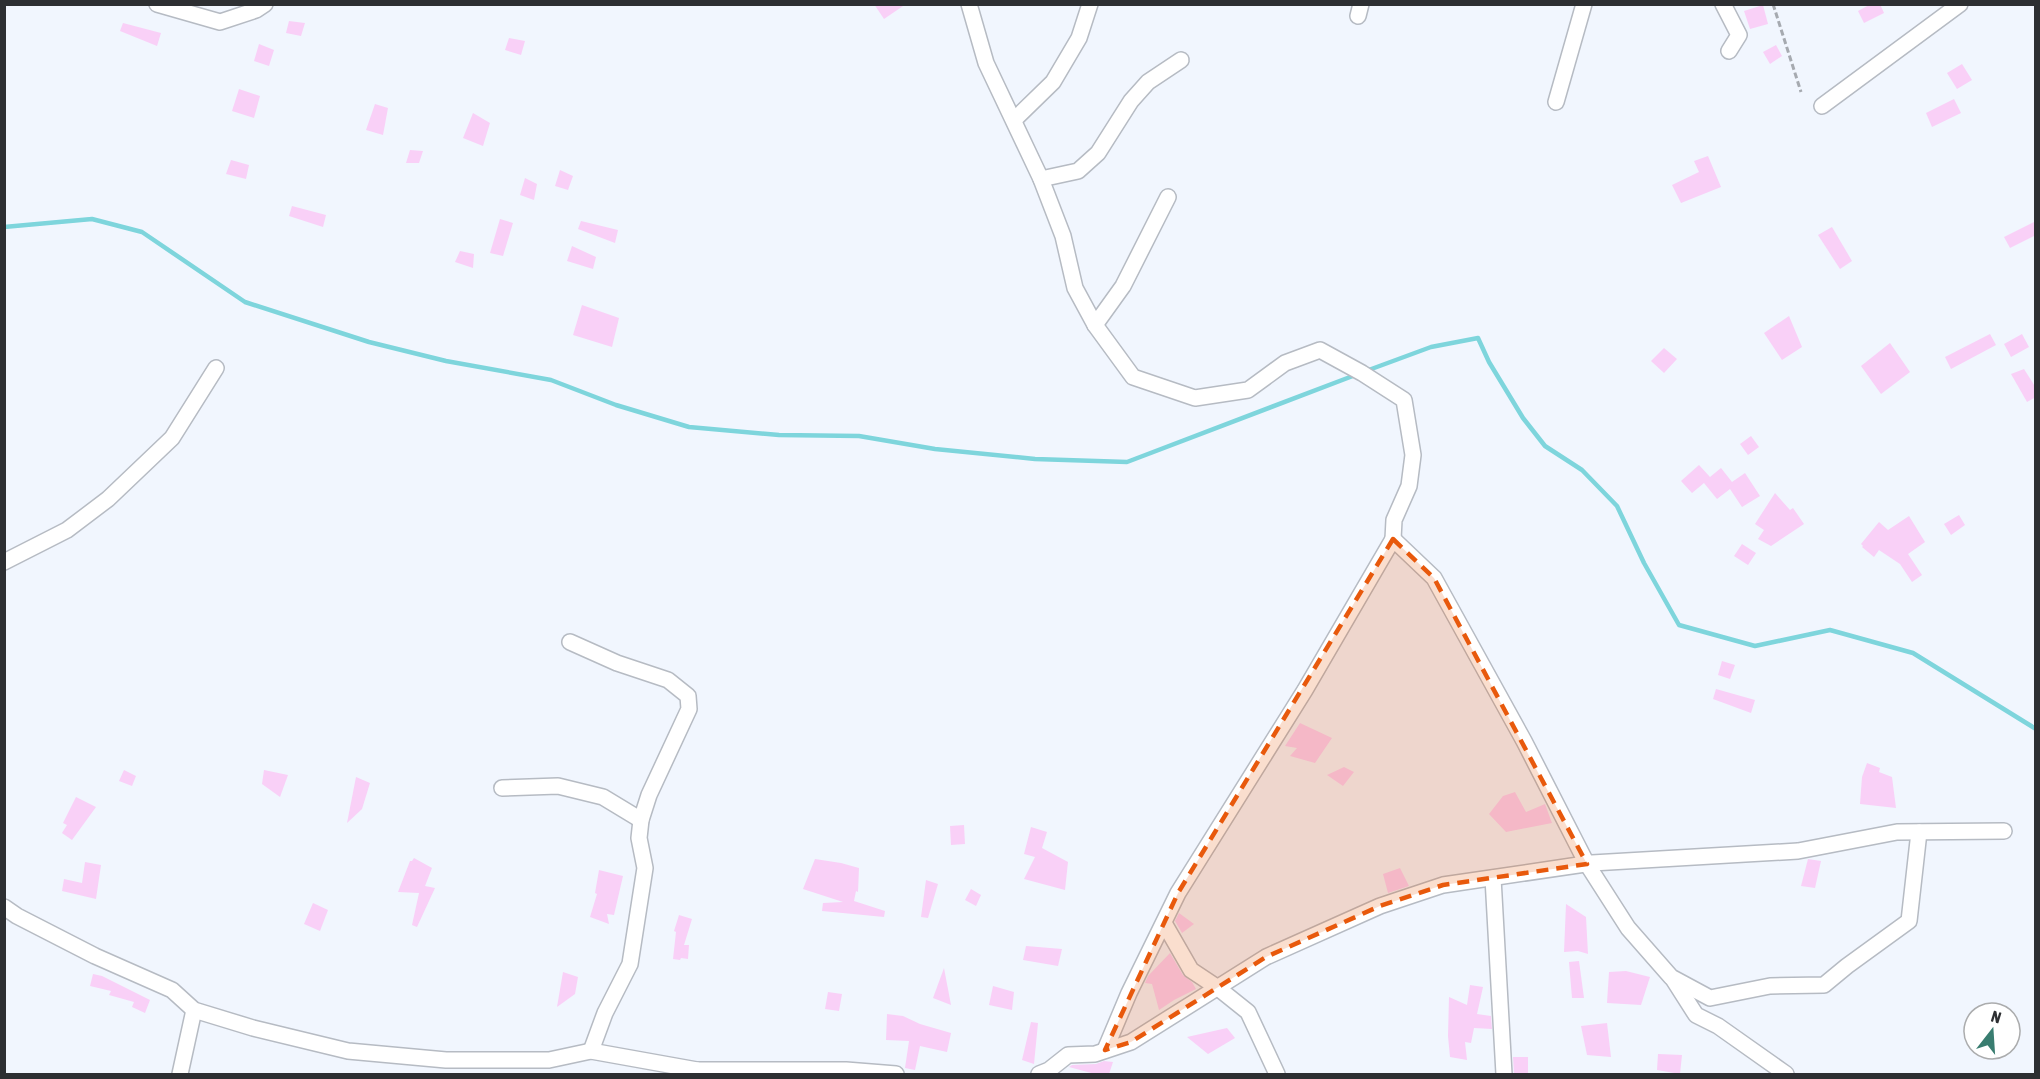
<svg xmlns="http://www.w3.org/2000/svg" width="2040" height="1079" font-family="'Asap Condensed',sans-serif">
	<rect width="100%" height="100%" fill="#f1f6fe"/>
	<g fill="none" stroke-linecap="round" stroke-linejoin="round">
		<g stroke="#7ed5dc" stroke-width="4.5">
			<polyline points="4,227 92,219 142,232 245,302 369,342 446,361 551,380 616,405 689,427 779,435 859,436 935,449 1035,459 1127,462 1358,374"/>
			<polyline points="1366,371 1431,347 1478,338 1489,362 1523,418 1545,446 1582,470 1617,506 1644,563 1679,625 1755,646 1830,630 1913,653 2036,729"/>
		</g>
	</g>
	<g fill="#f9d0f7">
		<polygon points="874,4 906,4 884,19"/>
		<polygon points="1871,4 1880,4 1884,13 1864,23 1858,11"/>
		<polygon points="1763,5 1768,24 1750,29 1744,11"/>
		<polygon points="289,21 305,23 301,36 286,33"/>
		<polygon points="123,23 161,33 157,46 120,31"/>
		<polygon points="509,38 525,41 521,55 505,50"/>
		<polygon points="259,44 274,50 269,66 254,61"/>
		<polygon points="1776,45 1782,56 1770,64 1763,52"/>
		<polygon points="1962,64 1972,80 1957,89 1947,73"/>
		<polygon points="239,89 260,96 254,118 232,111"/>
		<polygon points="1954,99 1961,113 1932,127 1926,113"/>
		<polygon points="375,104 388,108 383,135 366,130"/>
		<polygon points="473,113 490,123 483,146 463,138"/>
		<polygon points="410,150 423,151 419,163 406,163"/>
		<polygon points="1708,156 1721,187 1681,203 1672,185 1699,172 1694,161"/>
		<polygon points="231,160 249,165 246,179 226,174"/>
		<polygon points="560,170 573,176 568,190 555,186"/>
		<polygon points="525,178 537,184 534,200 520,195"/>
		<polygon points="292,206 326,215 323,227 289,216"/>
		<polygon points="500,219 513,223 503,256 490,253"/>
		<polygon points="581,221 618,230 615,243 578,229"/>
		<polygon points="2036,221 2036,235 2010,248 2004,237"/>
		<polygon points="1832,227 1852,261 1840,269 1818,235"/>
		<polygon points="572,246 596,257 593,269 567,261"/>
		<polygon points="460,251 474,254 473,268 455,262"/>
		<polygon points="582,305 619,318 612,347 573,335"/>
		<polygon points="1789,316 1802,347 1782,360 1764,333"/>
		<polygon points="1990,334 1996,345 1951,369 1945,357"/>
		<polygon points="2022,334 2029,347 2011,357 2004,344"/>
		<polygon points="1890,343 1910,372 1881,394 1861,366"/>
		<polygon points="1664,348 1677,359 1664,373 1651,361"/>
		<polygon points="2024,369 2036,388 2036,397 2027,402 2011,374"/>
		<polygon points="1751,436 1759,447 1748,455 1740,444"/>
		<polygon points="1699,465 1710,477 1721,468 1732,482 1745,473 1760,496 1742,507 1730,489 1717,499 1704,483 1692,493 1681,481"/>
		<polygon points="1775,493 1790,510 1793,508 1804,524 1771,546 1758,539 1764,530 1755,524"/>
		<polygon points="1959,515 1965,525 1951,535 1944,524"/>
		<polygon points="1909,516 1925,542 1908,554 1922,575 1912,582 1900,564 1879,550 1874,557 1862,547 1863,546 1861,544 1879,522 1888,530"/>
		<polygon points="1742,544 1756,553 1748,565 1734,556"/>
		<polygon points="1722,661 1735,665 1730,679 1718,675"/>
		<polygon points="1716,689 1755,700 1751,713 1713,699"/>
		<polygon points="1300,723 1332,738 1315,763 1290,756 1297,748 1285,746"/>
		<polygon points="1867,763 1880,768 1879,772 1892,777 1896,808 1860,804 1862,777"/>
		<polygon points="1344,767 1354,772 1343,786 1327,775"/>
		<polygon points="124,770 136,776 132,786 119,781"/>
		<polygon points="264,770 288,775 280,797 262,784"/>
		<polygon points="356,777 370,783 362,809 347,823"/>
		<polygon points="1515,792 1526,812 1545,804 1552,823 1506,832 1489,814 1503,796"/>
		<polygon points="76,797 96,807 72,840 62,833 67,825 63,823"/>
		<polygon points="964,825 965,844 951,845 950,826"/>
		<polygon points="1031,827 1047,832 1042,848 1068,862 1065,890 1024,879 1035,857 1024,854"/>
		<polygon points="414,858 432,868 425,886 435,888 417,927 412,925 419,893 398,892 410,861 412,861"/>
		<polygon points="815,859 841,863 859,868 858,892 856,891 854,901 885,911 884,917 822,911 823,903 843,902 803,889"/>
		<polygon points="1808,859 1821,861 1815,888 1801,886"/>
		<polygon points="85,862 101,865 96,899 62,891 64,879 82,883"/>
		<polygon points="1400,868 1409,886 1388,893 1383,874"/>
		<polygon points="599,870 623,876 614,915 607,914 609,924 590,917 597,894 595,893"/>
		<polygon points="926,880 938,884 928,918 921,917"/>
		<polygon points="971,889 981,895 976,906 965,900"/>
		<polygon points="313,903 328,910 320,931 304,924"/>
		<polygon points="1566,904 1586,917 1588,954 1578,951 1564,952"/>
		<polygon points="1179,913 1194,924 1182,933 1175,921"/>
		<polygon points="679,915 692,919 684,945 689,945 688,959 681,958 680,960 673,959 676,932 674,931"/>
		<polygon points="1026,946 1062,949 1058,966 1023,960"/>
		<polygon points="1170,953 1183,975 1192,982 1196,989 1174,1000 1159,1010 1152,984 1145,983 1148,976"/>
		<polygon points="1579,961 1584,998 1572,998 1569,962"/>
		<polygon points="944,968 951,1005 933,998"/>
		<polygon points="1626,971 1650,977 1641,1005 1607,1003 1609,972"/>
		<polygon points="563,972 578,977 575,994 557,1007"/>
		<polygon points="93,974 102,976 150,1000 145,1013 132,1007 134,1002 109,995 111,991 90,986"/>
		<polygon points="1470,985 1483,987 1477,1014 1491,1016 1492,1029 1474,1028 1471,1043 1465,1042 1467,1060 1450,1057 1448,1036 1449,997 1467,1005"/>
		<polygon points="993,986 1014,992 1012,1010 989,1005"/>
		<polygon points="828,992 842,994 839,1011 825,1009"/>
		<polygon points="887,1014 903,1016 920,1024 951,1033 947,1052 920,1046 915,1070 905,1068 909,1041 886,1040"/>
		<polygon points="1031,1022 1038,1023 1034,1064 1022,1060"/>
		<polygon points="1607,1023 1611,1057 1587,1055 1581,1026"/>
		<polygon points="1227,1028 1235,1038 1208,1054 1187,1037"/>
		<polygon points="1658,1054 1682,1055 1680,1074 1657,1070"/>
		<polygon points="1513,1057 1528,1057 1528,1074 1514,1073"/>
		<polygon points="1104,1061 1113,1062 1109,1074 1095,1074 1069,1067 1072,1065 1096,1064"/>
	</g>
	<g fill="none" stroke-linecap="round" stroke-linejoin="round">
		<g stroke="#b6bbc3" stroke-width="18">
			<g id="minor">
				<polyline points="157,4 220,22 256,10 265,4"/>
				<polyline points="969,4 986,63 1041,179 1063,236 1075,288 1095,325 1133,377 1195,398 1248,390 1285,363 1320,350 1362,373 1404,400 1413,455 1409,486 1394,520 1393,539"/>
				<polyline points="1723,4 1739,35 1729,51"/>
				<polyline points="1358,16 1361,4"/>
				<polyline points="1556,102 1584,4"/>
				<polyline points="1822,106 1960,4"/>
				<polyline points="1014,120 1053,82 1079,38 1090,4"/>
				<polyline points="1041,179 1078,171 1098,153 1131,101 1148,82 1181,60"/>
				<polyline points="1095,325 1123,286 1168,197"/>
				<polyline points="4,562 67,530 108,499 172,438 216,368"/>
				<polyline points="570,642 617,663 668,680 688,696 689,709 649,795 641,820 639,838 645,868 630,964 605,1013 591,1051"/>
				<polyline points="502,788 558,786 603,797 641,820"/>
				<polyline points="1493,878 1504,1074"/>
				<polyline points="4,907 17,916 95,956 172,990 194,1010 253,1028 348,1051 446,1060 549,1060 591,1051 697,1070"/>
				<polyline points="1164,923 1191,970 1218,988 1248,1012 1277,1074"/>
				<polyline points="1673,979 1696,1015 1718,1026 1786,1074"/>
				<polyline points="1105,1050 1129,993 1178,893 1305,690 1393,539 1434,578 1524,741 1587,864 1628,928 1671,977 1710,998 1770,986 1824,985 1847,966 1909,921 1919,832"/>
				<polyline points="180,1074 194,1010"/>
				<polyline points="697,1074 697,1070 846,1070 896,1074"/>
				<polyline points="1039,1074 1049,1070 1068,1055 1095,1054 1131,1042 1266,957 1380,906 1443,885 1592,863 1798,851 1897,832 2004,831"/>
			</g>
		</g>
		<polyline stroke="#a6aab0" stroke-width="3" stroke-dasharray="6 3" stroke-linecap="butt" points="1773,4 1801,92"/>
		<use href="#minor" stroke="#fff" stroke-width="15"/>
	</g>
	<path fill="#e8590c" fill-opacity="0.2" stroke="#e8590c" stroke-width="4.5" stroke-dasharray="12 8" stroke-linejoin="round" d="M1393,539l41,39 153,286 -144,21 -63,21 -114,51 -135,85 -26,8 73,-157z"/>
	<rect width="2040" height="1079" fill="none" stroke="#2d2f32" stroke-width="12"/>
	<g transform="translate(1992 1031) rotate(17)"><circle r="28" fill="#ffffff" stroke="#abacad" stroke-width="1.5"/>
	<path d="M0-4.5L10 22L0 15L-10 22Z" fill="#397d70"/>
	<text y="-9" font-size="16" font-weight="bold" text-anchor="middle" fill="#2d2f32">N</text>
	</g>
</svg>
